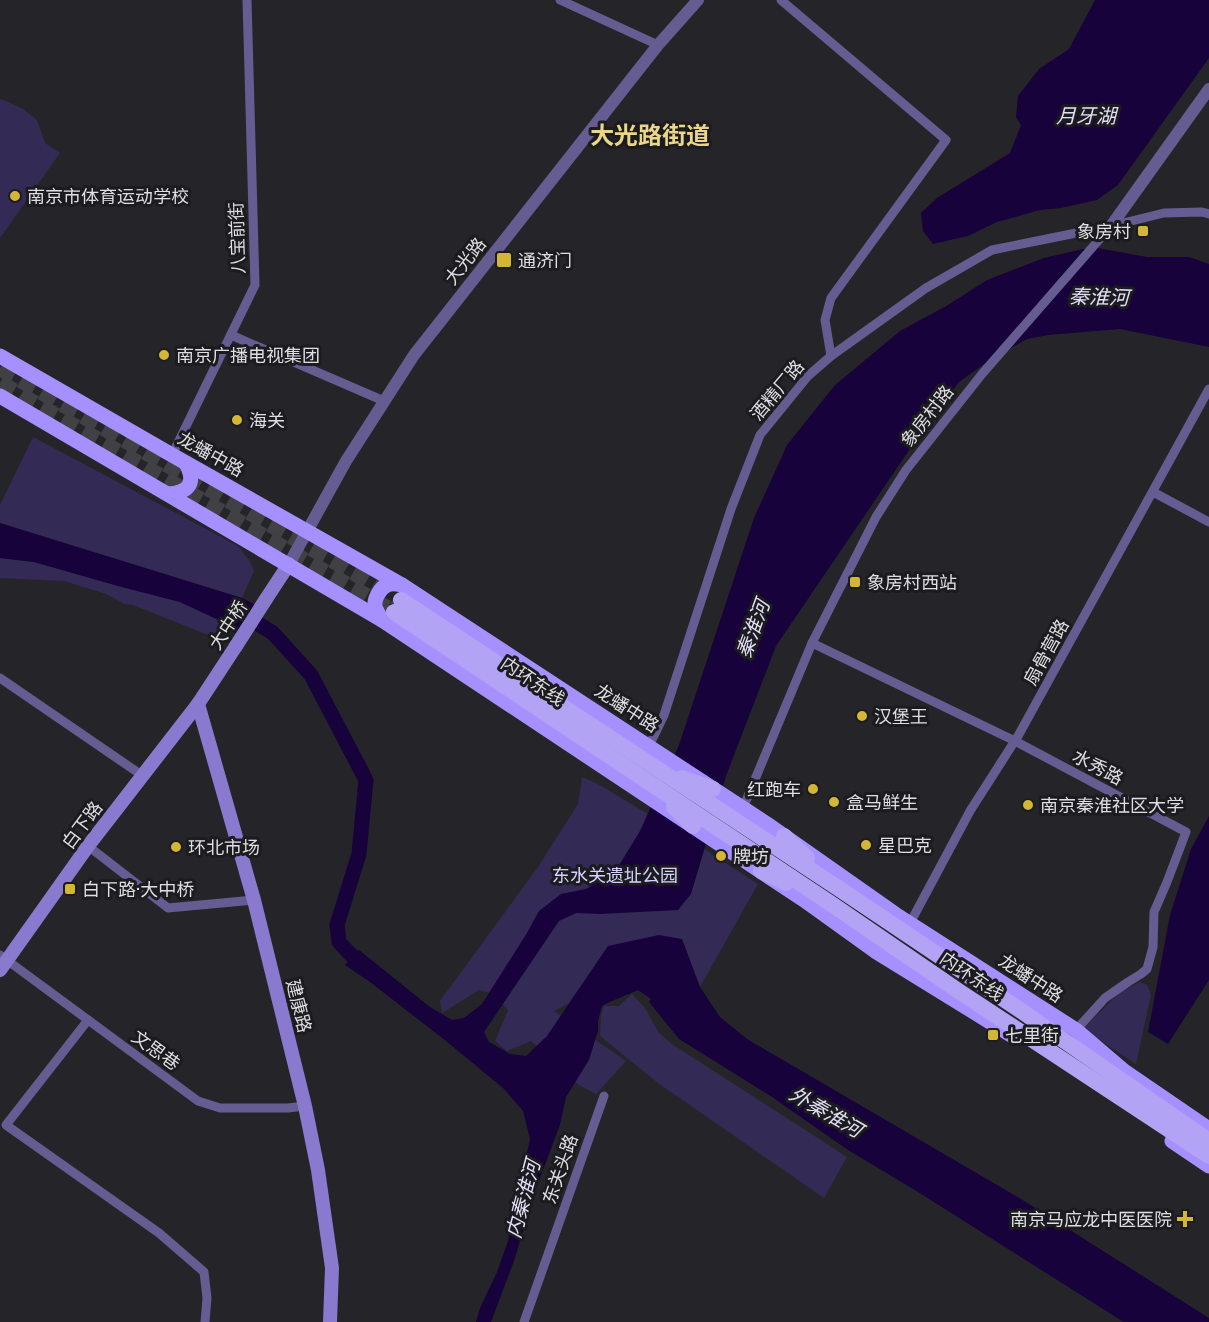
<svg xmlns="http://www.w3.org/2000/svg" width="1209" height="1322" font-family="'Public Sans','Noto Sans SC',sans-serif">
	<rect width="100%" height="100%" fill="#252529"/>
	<g fill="#332a56">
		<polygon points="0,99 4,100 23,109 37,120 45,143 60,153 0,238"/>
		<polygon points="33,437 238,546 249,560 254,571 242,598 0,523 0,505"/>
		<polygon points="0,558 34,562 118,586 180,602 227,624 221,640 133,605 125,604 106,594 64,581 0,578"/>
		<polygon points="582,777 598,784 676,831 758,884 700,987 682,939 608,947 569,1003 554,1011 626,1061 596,1094 579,1085 531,1041 507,1051 495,1041 508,1010 494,994 479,990 442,1013 440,1001 538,867 578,804"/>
		<polygon points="1140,982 1147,985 1151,995 1136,1064 1083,1029 1119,993"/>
		<polygon points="632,994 645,1008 659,1033 672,1044 847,1157 824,1198 658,1083 600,1036 601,1015 604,1006 619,1006"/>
	</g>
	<g fill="#17023c">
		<polygon points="1095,0 1209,0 1209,58 1118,185 1097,200 1061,208 1040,210 997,222 968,236 933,244 923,231 921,213 937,198 1010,153 1021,125 1016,117 1018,96 1039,69 1069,49"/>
		<path d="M1092,247l55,10h42l20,7v83l-89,-18 -72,6 -21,4 -37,21 -31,22 -39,52 -144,212 -50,130 -35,118 -13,16 -78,4 -24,-1 -17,8 -75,111 5,10 21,12 16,2 21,-20 61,-90 51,-11 23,4 18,48 20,30 27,22 274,160 188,119v4h-84l-3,-1 -204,-129 -70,-42 -76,-53 -93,-58 -30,-37 2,-3 -13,-9c-12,6 -24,9 -36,16l-4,15v10l-9,29 -23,37 -6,28 -25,66 -21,70 -23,61h-15l4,-14 17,-36 11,-31 8,-39 14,-63 -7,-28 -20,-23 -57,-47 -76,-59 -25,-17 14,-15 71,57 22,13 12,-2 18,-14 45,-71 12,-22 22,-17 25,-5 29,-17 25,-41 39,-86 75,-227 33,-73 48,-60 65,-54 48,-26 39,-25 57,-22z"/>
		<polygon points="0,523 242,598 261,608 244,633 227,624 180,602 118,586 34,562 0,558"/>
		<polygon points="1209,816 1209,980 1168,1044 1148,1032 1170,915 1191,849"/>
	</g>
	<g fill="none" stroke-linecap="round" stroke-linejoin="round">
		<polyline stroke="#17023c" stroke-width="15" points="242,614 273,633 311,675 366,780 359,854 337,925 339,942 350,954 369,968"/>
		<g stroke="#414145" stroke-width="16" stroke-dasharray="16 8" stroke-linecap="butt">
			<polyline points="0,368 401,600"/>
			<polyline points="0,383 394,612"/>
		</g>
		<g stroke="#655c91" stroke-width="9">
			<polyline points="560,0 658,45"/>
			<polyline points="781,0 946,140 831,298 825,320 831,356"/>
			<polyline points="231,335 384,401"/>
			<polyline points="172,455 255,285 247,0"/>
			<polyline points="1153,492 1209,522"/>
			<polyline points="812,643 1015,741 1186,832 1167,882 1154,912 1153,947 1147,969 1141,974 1128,982 1105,998 1076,1030"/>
			<polyline points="0,678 143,776"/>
			<polyline points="649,746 664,715 731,509 760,435 808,376 831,356 926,288 992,250 1111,226 1164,213 1202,212 1209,214"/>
			<polyline points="743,808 812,643 876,517 906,470 982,374 1111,226"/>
			<polyline points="88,846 168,908 254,900"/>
			<polyline points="910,923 970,811 1018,736 1209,389"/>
			<polyline points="0,955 198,1101 220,1108 288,1108 305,1106"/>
			<polyline points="88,1020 6,1125 159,1233 204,1272 207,1298 205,1322"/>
			<polyline points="524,1322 604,1096"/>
		</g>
		<g stroke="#655c91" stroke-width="12">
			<polyline points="1111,226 1209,89"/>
			<polyline points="289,564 346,461 414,355 658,45 698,0"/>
		</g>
		<g stroke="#8979cf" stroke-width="14">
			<polyline points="266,599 289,564"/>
			<polyline points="198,704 254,900 305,1106 318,1170 332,1268 330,1322"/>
			<polyline points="0,970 88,846 198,704 236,646"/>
		</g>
		<g stroke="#a690ff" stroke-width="15">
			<polyline points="0,356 172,455 402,585 767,824 895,914 1076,1030 1124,1071 1209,1129"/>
			<polyline points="0,396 382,620 804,900 875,951 1016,1038"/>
			<path d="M168,494c22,-2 28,-11 18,-31"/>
			<path d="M382,620c-2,-4 -6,-9 -7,-14 -1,-7 5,-18 12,-21 4,-2 10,-1 15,0"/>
			<polyline points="1172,1141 1209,1166"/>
		</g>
		<g stroke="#b2a3f4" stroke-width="16">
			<polyline points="401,600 838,888 1017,1008 1209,1141"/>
			<polyline points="394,612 830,903 960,992 1209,1156"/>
			<polyline points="682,778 713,789"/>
			<polyline points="674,807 693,826"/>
			<polyline points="784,836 807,858"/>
			<polyline points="761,871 786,883"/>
		</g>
		<polyline stroke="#8979cf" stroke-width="14" points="236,646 266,599"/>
	</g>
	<g fill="#d3b635" stroke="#1c1b1f" stroke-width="2">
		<circle cx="15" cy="196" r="6"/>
		<rect x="1137" y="225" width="12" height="12" rx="3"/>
		<rect x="496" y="252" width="16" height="16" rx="3"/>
		<circle cx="164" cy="355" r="6"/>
		<circle cx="237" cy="420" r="6"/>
		<rect x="849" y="576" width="12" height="12" rx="3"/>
		<circle cx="862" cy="716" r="6"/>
		<circle cx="813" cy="789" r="6"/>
		<circle cx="834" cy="802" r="6"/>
		<circle cx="1028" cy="805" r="6"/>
		<circle cx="866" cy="845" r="6"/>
		<circle cx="176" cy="847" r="6"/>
		<circle cx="721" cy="856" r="6"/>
		<rect x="64" y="883" width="12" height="12" rx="3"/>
		<rect x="987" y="1029" width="12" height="12" rx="3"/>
		<path d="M1182 1210h6v6h6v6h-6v6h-6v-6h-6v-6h6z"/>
	</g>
	<g text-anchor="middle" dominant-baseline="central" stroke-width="6" stroke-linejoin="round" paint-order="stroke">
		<g font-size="18" fill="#dfdfe2" stroke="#1c1b1f" text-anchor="start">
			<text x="27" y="196">南京市体育运动学校</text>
			<text x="1131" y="231" text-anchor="end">象房村</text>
			<text x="518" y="260">通济门</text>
			<text x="176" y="355">南京广播电视集团</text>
			<text x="249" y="420">海关</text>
			<text x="867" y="582">象房村西站</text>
			<text x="874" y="716">汉堡王</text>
			<text x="801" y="789" text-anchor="end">红跑车</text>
			<text x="846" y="802">盒马鲜生</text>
			<text x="1040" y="805">南京秦淮社区大学</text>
			<text x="878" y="845">星巴克</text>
			<text x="188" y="847">环北市场</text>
			<text x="733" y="856">牌坊</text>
			<text x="82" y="889">白下路·大中桥</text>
			<text x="1005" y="1035">七里街</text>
			<text x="1172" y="1219" text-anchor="end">南京马应龙中医医院</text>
		</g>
		<g font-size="18" fill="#dfdfe2" stroke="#1c1b1f">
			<text transform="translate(237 238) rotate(-92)">八宝前街</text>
			<text transform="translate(465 261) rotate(-52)">大光路</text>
			<text transform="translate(777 390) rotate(-50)">酒精厂路</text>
			<text transform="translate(927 416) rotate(-52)">象房村路</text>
			<text transform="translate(211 454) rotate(29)">龙蟠中路</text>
			<text transform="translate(228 625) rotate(-57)">大中桥</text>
			<text transform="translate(1046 652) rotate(-61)">扇骨营路</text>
			<text transform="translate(533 681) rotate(34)">内环东线</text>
			<text transform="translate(627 708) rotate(33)">龙蟠中路</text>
			<text transform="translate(1098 767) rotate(28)">水秀路</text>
			<text transform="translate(82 825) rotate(-53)">白下路</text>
			<text transform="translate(972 976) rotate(34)">内环东线</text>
			<text transform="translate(1031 978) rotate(33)">龙蟠中路</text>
			<text transform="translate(299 1006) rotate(76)">建康路</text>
			<text transform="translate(156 1050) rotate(36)">文思巷</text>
			<text transform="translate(560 1169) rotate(-71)">东关头路</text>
		</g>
		<g font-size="18" fill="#d7d1ff" stroke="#1c1b1f">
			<text x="615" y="875">东水关遗址公园</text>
		</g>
		<g font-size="20" font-style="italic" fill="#e2dff6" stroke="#1c1b1f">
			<text x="1086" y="116">月牙湖</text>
			<text transform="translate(1099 297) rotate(2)">秦淮河</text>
			<text transform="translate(753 629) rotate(-70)">秦淮河</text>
			<text transform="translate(826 1112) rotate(30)">外秦淮河</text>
			<text transform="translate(523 1199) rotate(-75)">内秦淮河</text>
		</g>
		<g font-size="24" font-weight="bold" fill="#e9d688" stroke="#1c1b1f">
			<text x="650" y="135">大光路街道</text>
		</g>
	</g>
</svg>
